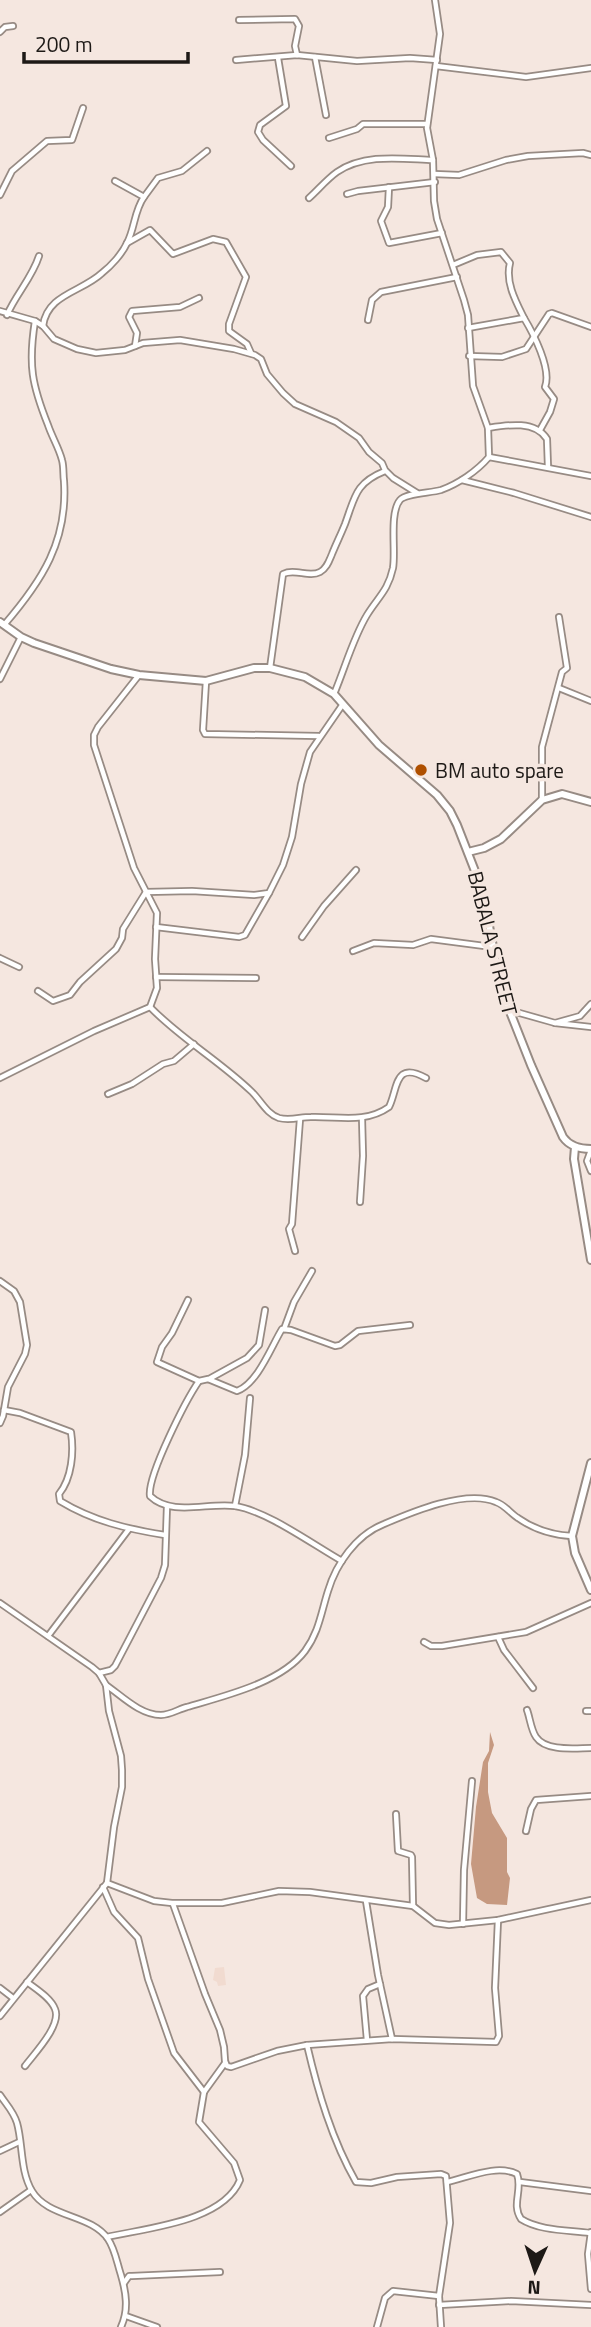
<svg xmlns="http://www.w3.org/2000/svg" width="591" height="2327" font-family="'Titillium Web',sans-serif">
	<rect width="100%" height="100%" fill="#f5e7e0"/>
	<polygon fill="#f1dbd0" points="224,1967 226,1985 218,1986 217,1982 213,1980 215,1968"/>
	<polygon fill="#c69980" points="490,1732 494,1745 488,1763 488,1792 492,1813 507,1838 507,1872 510,1878 507,1905 487,1904 477,1898 471,1864 476,1807 483,1762 489,1751"/>
	<g fill="none" stroke-linecap="round" stroke-linejoin="round">
		<g stroke="#978b84" stroke-width="8">
			<g id="street">
				<polyline points="239,20 295,19 299,26 295,46 297,55"/>
				<polyline points="0,32 5,27 13,26"/>
				<polyline points="315,57 326,115"/>
				<polyline points="278,58 286,106 260,125 258,132 263,140 291,166"/>
				<polyline points="236,60 297,55 357,61 410,58 437,60"/>
				<polyline points="436,66 526,77 591,68"/>
				<polyline points="329,138 357,129 363,124 427,124"/>
				<polyline points="434,174 459,175 506,160 528,156 583,153 591,155"/>
				<polyline points="389,187 388,207 381,221 389,243 442,233"/>
				<polyline points="347,194 358,191 435,182"/>
				<polyline points="0,195 12,171 47,141 72,140 83,108"/>
				<polyline points="144,197 158,178 182,171 207,151"/>
				<path d="M309,198c9,-8 18,-19 28,-26 28,-19 65,-13 96,-12"/>
				<polyline points="127,243 150,230 173,254 213,239 226,242 246,277 229,324 229,331 247,344 251,353"/>
				<path d="M453,265l24,-10 24,-3 9,11c-5,19 6,39 14,55"/>
				<polyline points="0,311 35,321 43,326 54,339 77,349 96,353 125,350 143,343 180,340 234,349 255,355 261,359 267,374 283,393 295,404 336,422 359,438 369,452 382,463 385,470 393,478 417,493"/>
				<path d="M7,315c9,-21 25,-37 32,-59"/>
				<polyline points="368,320 372,300 381,292 457,277"/>
				<path d="M43,326c4,-32 39,-34 59,-53 9,-7 20,-19 25,-30 8,-15 7,-32 17,-46l-29,-16"/>
				<path d="M468,328l56,-10c9,15 28,51 21,69l9,12 -4,13 -10,18"/>
				<polyline points="135,346 137,333 129,317 132,311 180,307 199,298"/>
				<polyline points="469,356 502,357 526,349 549,314 552,313 591,327"/>
				<path d="M488,428c19,-3 47,-8 59,11l1,28"/>
				<polyline points="489,457 591,476"/>
				<polyline points="462,480 514,493 591,517"/>
				<path d="M4,625c38,-44 64,-84 60,-144 -1,-6 0,-14 -2,-21 -3,-12 -10,-23 -14,-35 -16,-40 -20,-60 -13,-104"/>
				<path d="M270,668l13,-94c12,-6 26,4 37,-2 7,-4 9,-11 12,-18 4,-10 9,-20 13,-30 10,-27 10,-41 40,-53"/>
				<polyline points="0,679 21,637"/>
				<polyline points="206,681 203,730 205,734 319,736"/>
				<polyline points="559,688 591,701"/>
				<path d="M334,694c11,-26 19,-56 33,-79 11,-18 21,-24 26,-47 3,-17 -4,-55 7,-68 6,-7 31,-7 41,-10 17,-6 36,-19 48,-33l-1,-29 -15,-42 -5,-71 -4,-15 -27,-81 -3,-18 -1,-41 -6,-32 13,-94 -5,-34"/>
				<polyline points="542,800 542,747 562,672 567,668 559,617"/>
				<polyline points="156,927 239,937 245,935 269,893"/>
				<polyline points="302,937 324,906 356,870"/>
				<polyline points="353,951 374,943 413,945 431,939 492,947"/>
				<polyline points="0,958 19,967"/>
				<polyline points="156,977 256,978"/>
				<polyline points="38,991 53,1001 70,995 80,982 116,949 122,938 123,929 146,892 192,891 254,895 269,893 283,865 292,837 301,784 310,752 343,704"/>
				<path d="M150,1007c31,32 70,54 102,85 9,9 15,22 27,26 11,3 21,-1 32,-1 27,-1 54,7 78,-10 9,-18 5,-47 37,-29"/>
				<polyline points="509,1010 555,1023 591,1027"/>
				<polyline points="555,1023 580,1016 591,1004"/>
				<polyline points="0,1078 94,1031 150,1007 157,988 155,959 157,913 134,868 94,745 94,735 98,727 139,675"/>
				<polyline points="108,1094 132,1084 163,1064 174,1061 194,1044"/>
				<polyline points="591,1150 587,1161 591,1171"/>
				<polyline points="360,1202 363,1156 362,1118"/>
				<polyline points="295,1251 289,1229 292,1224 300,1119"/>
				<polyline points="0,1281 14,1291 20,1302 27,1345 25,1354 8,1387 3,1416 0,1423"/>
				<path d="M188,1300l-16,33 -10,14 -5,15 42,19 9,-2 29,12c21,-8 34,-44 45,-62l9,1 44,16 5,-1 18,-14 52,-6"/>
				<polyline points="284,1329 294,1302 312,1271"/>
				<polyline points="209,1379 247,1358 259,1345 265,1310"/>
				<path d="M199,1381c-13,19 -52,95 -49,115 22,21 58,6 85,10 32,5 77,38 107,55"/>
				<path d="M4,1410l16,3 51,19c3,20 1,46 -12,62l1,7c33,20 67,28 105,34"/>
				<polyline points="235,1506 245,1455 250,1398"/>
				<polyline points="0,1603 92,1667 99,1673 106,1685 109,1711 121,1756 122,1770 122,1787 114,1827 107,1883"/>
				<polyline points="48,1636 129,1529"/>
				<polyline points="498,1637 504,1650 533,1688"/>
				<polyline points="424,1642 431,1646 442,1646 526,1632 591,1603"/>
				<polyline points="99,1673 111,1670 115,1666 161,1578 165,1565 167,1506"/>
				<path d="M106,1685c16,11 34,30 55,30 9,0 18,-6 26,-8 37,-11 94,-24 118,-56 14,-19 16,-38 23,-60 8,-27 28,-56 56,-67 28,-12 82,-35 112,-22 9,3 14,11 22,16 17,12 34,17 54,18"/>
				<path d="M527,1710c3,8 4,20 9,27 10,15 40,11 55,11"/>
				<polyline points="586,1711 591,1711"/>
				<polyline points="396,1814 398,1851 411,1855 412,1857 413,1906"/>
				<polyline points="526,1831 531,1809 536,1800 591,1796"/>
				<polyline points="103,1887 114,1912 138,1938 148,1979 174,2053 204,2092"/>
				<polyline points="366,1901 378,1975 392,2039"/>
				<path d="M173,1904l32,90 15,36 4,17 1,14 2,5 4,1 46,-16 30,-6c11,47 25,95 49,137l15,1 26,-6 44,-3 5,2 4,47 -11,73 2,31"/>
				<polyline points="463,1924 464,1870 472,1781"/>
				<polyline points="0,1988 13,1998"/>
				<polyline points="0,2016 107,1883 154,1901 172,1903 222,1903 279,1891 310,1892 413,1906 435,1923 449,1925 498,1920 591,1900"/>
				<polyline points="367,2040 363,1996 368,1989 380,1984"/>
				<polyline points="307,2045 392,2039 496,2042 499,2036 495,1988 498,1920"/>
				<path d="M25,2066c9,-12 37,-41 30,-57 -4,-11 -19,-20 -28,-27"/>
				<path d="M0,2095c6,9 14,17 17,28 6,21 3,48 15,68 16,27 59,23 76,48 7,10 9,24 13,36 5,17 8,35 0,52"/>
				<polyline points="0,2151 19,2142"/>
				<path d="M447,2182c22,-5 50,-18 70,-8 6,16 -6,30 4,45 19,12 47,11 69,14"/>
				<polyline points="520,2182 591,2191"/>
				<polyline points="0,2212 31,2190"/>
				<polyline points="591,2232 588,2254 591,2289"/>
				<path d="M107,2237c39,-9 116,-15 133,-57l-6,-17 -35,-41 5,-30 21,-29"/>
				<polyline points="124,2283 129,2276 132,2276 220,2272"/>
				<polyline points="439,2305 511,2301 591,2305"/>
				<polyline points="126,2316 157,2327"/>
				<polyline points="377,2327 385,2298 393,2291 439,2296"/>
			</g>
		</g>
		<g stroke="#978b84" stroke-width="10">
			<g id="secondary">
				<path d="M0,622l21,15 13,6 77,26 28,6 67,6 48,-13h16l35,9 29,17 45,51 58,50 13,16 7,14 25,64 19,100 30,76 32,72c7,10 17,12 28,12"/>
				<polyline points="468,852 484,848 501,839 542,800 562,794 591,802"/>
				<polyline points="575,1147 574,1159 591,1260"/>
				<polyline points="591,1463 572,1536 575,1553 591,1590"/>
			</g>
		</g>
		<use href="#street" stroke="#fff" stroke-width="4.5"/>
		<use href="#secondary" stroke="#fff" stroke-width="6"/>
	</g>
	<circle fill="#af5000" stroke="#f5e7e0" stroke-width="2.5" cx="421" cy="770" r="7"/>
	<g text-anchor="middle" dominant-baseline="central" stroke-width="7" stroke-linejoin="round" paint-order="stroke">
		<g font-size="21" fill="#1d1916" stroke="#f5e7e0" text-anchor="start">
			<text x="435" y="770">BM auto spare</text>
		</g>
		<g font-size="21" fill="#1d1916" stroke="#f5e7e0">
			<text transform="translate(493 943) rotate(76)">BABALA STREET</text>
		</g>
	</g>
	<g transform="translate(535 2271) rotate(183)" stroke="#f5e7e0" stroke-width="5" paint-order="stroke">
	<path d="M0-5L12 26L0 18L-12 26Z" fill="#1d1916"/>
	<text y="-10" font-size="19" font-weight="bold" text-anchor="middle" fill="#1d1916">N</text>
	</g>
	<path d="M24 52v10h164v-10" fill="none" stroke="#1d1916" stroke-width="3.5"/>
	<text x="35" y="52" font-size="21" fill="#1d1916" stroke="#f5e7e0" stroke-width="5" paint-order="stroke">200 m</text>
</svg>
